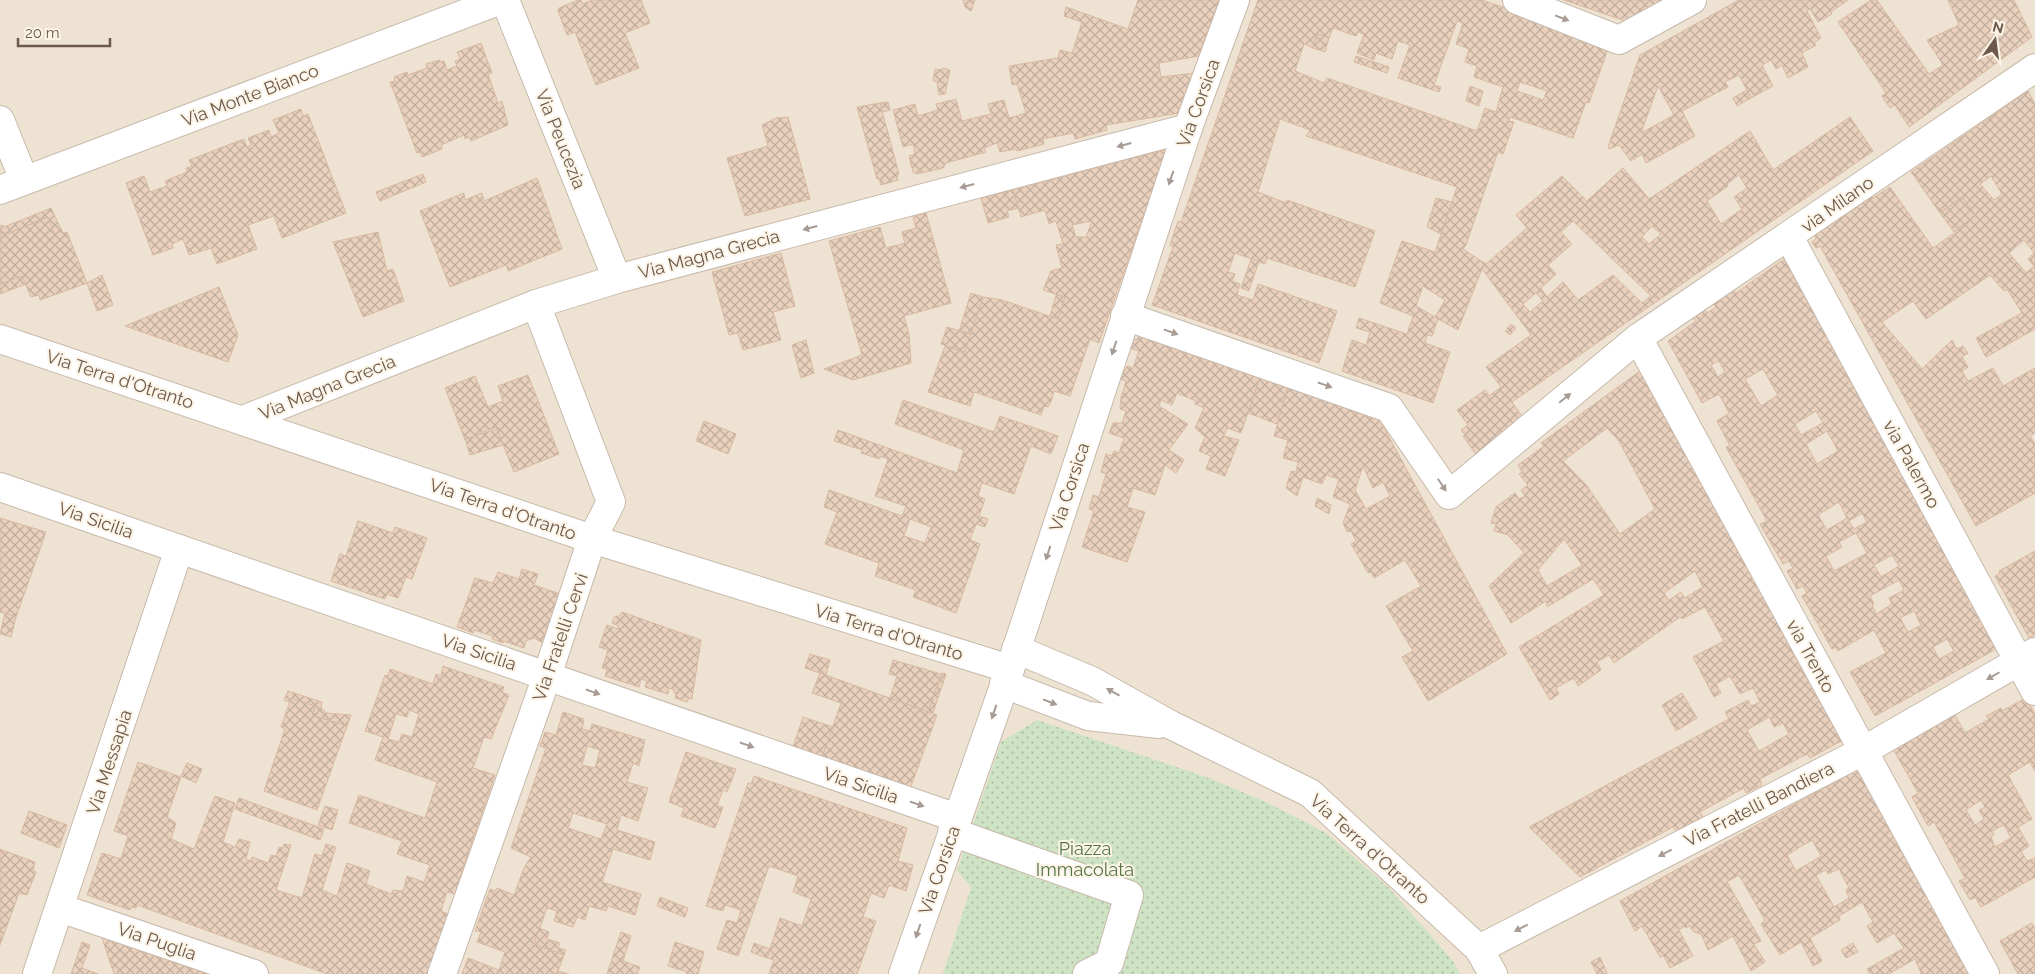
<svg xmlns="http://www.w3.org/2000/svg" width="2035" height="974" font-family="Raleway,sans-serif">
	<defs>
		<pattern id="green-dots" width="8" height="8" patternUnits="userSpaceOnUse" patternTransform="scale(1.25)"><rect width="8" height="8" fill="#cee3c3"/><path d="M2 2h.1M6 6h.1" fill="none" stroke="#abbba1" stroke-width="1.8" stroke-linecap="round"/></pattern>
		<pattern id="building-cross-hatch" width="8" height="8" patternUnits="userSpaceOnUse" patternTransform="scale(1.25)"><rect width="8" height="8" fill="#e9d1be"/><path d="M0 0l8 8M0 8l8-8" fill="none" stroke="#c1ad9d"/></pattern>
	</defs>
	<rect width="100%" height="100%" fill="#f8f1e2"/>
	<rect fill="#eee3d2" x="0" y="0" width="2035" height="974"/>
	<polygon fill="url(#green-dots)" points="1037,720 1206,777 1264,801 1326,833 1388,887 1453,961 1460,974 943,974 971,887 957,871 1001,742"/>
	<g fill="url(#building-cross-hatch)" stroke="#d9b9a1" fill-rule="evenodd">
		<polygon points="578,0 581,0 583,4 592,0 641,0 650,23 625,33 639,68 596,85 575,32 567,35 558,11 559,8"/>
		<polygon points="963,0 975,0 971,11 965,7"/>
		<polygon points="1138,0 1219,0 1199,56 1159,63 1161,77 1194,73 1190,94 1186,93 1179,113 1106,125 1107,130 1075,139 1073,133 1043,139 1044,144 1017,151 1016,149 1000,152 997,143 984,148 986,152 946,163 943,168 917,174 913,172 909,156 915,154 913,144 903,147 893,110 915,104 918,116 938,110 936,104 956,99 962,121 991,114 988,104 1004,100 1009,118 1026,113 1017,84 1012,85 1009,66 1058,58 1060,50 1072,53 1082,22 1064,16 1066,7 1128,29"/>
		<path d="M1258,0h224l76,26 53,14 -22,63 -3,-1 -13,36 -63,-21 -1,4 5,1 -11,32 -5,-2 -32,93 -3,4 23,15 41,-36 -11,-13 46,-39 25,25 36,-33 26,31 101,-68 23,39 77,-53 23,34 -361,251 14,20 -49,34 -14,-20 2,-1 -4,-5 7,-5 -11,-15 28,-20 4,6 12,-9 -15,-20 45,-32 -49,-66 -24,61 -20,-11 -6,17 -5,-1 -2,8 25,9 -17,51 -91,-32 10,-31 14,5 4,-13 -14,-4 3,-10 48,16 6,-18 -33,-13 22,-62 33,11 22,-65 -151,-51 4,-6 -30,-11 -22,73 28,11 1,-3 88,31 -20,56 -88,-29 -2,6 -30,-11 -7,19 7,2 -3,7 8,3 -3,11 16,5 5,-16 79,27 -18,52 -167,-58 21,-58 -3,-2 8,-24 3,1zM1457,21l6,2 -7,21 13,5 -4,13 12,4 -3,11 29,10 -7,25 -11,-4 -8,23 -150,-53 -3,5 -29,-12 9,-27 9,4 4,-14 12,4 4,-10 23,8 2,-4 6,2 -7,19 17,7 2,-7 16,6 6,-18 12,4 -12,33 41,14 2,-5 -7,-2zM1520,82l27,9 -4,9 -26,-9zM1739,175l8,13 -13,9 8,12 -21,15 -14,-23 21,-15 -1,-2zM1573,221l78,75 -9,7 -29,-28 -35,25 -15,-18 -16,15 -6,-9 15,-14 -8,-9 24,-21 -11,-12zM1652,226l9,8 -12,10 -7,-7zM1423,286l22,14 -10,17 -19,-11zM1536,293l7,8 -13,11 -7,-8z"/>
		<polygon points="1564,0 1679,0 1634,24"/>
		<path d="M1739,0h109l-17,12 1,2 -14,8 -8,-13 -3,2 14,27 -7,5 2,2 -14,8 6,14 -20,11 -6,-13 -6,4 -5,-9 -9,5 11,21 -22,12 -12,-23 -14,7 3,5 -46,24 13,25 -49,27 -4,-9 -11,7 -12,-16 -10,4 -1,-2 32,-92zM1658,86l16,29 -33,18z"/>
		<polygon points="1871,0 1877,0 1929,74 1943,65 1927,40 1959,25 1948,0 2014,0 2032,37 1909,127 1895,105 1890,108 1882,96 1886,93 1838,22"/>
		<polygon points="1317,34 1329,38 1325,52 1313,48"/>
		<polygon points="481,43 492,73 488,74 498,103 502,101 508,125 471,141 469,137 465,139 464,135 441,145 442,149 422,157 420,152 417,153 390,82 395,81 394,77 407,72 408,75 427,68 426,64 440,60 440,62 444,61 447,70 457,66 455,61 460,59 457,52"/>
		<polygon points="1356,56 1389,67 1387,73 1354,62"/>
		<polygon points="942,68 950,70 945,94 939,95 937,82 933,81 935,69 942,70"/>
		<polygon points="1470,86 1483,91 1479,106 1466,101"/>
		<polygon points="1747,90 1751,98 1737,106 1733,98"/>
		<path d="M2028,91l7,13v225l-49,28 -10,-19 46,-25 -15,-24 -3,2 -14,-16 -64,44 -13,-18 -31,21 40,47 30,-29 5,9 6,-3 5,7 -6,4 6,10 -6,4 6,10 25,-13 10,18 32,-18v65l-5,3 5,8v49l-59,33 -156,-280 -4,2 -4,-6 4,-3 -1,-6 17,-11 2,2 2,-1 -1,-4 17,-11 2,2 2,-1 -2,-3 17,-11 2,3 17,-11 43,61 20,-14 2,2 -1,-4 21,-17 -13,-18 -22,16 -29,-41zM1991,176l11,18 -8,6 -14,-16zM2024,240l10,13 -6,6 6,7 -8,7 -17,-20z"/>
		<polygon points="888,102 890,110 882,112 880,103"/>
		<polygon points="880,103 899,174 897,175 898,180 881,185 879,179 877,179 857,107"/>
		<polygon points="301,109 303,116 308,114 346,213 282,238 274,216 248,225 257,249 217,264 211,248 189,255 183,239 172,244 173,248 153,255 126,183 144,176 150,192 167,186 165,181 187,172 186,168 192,166 189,160 244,139 247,147 251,145 248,138 269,130 271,137 279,133 273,120"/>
		<polygon points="788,117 810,199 745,216 727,158 768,146 762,125 776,118"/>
		<path d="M1167,149l-68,194 -9,-4 -20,57 -16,-5 -3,11 -3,5 -4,-1 -3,9 -67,-23 -4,14 -42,-14 17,-46 19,6 19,-55 19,3 56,19 7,-22 -22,-7 8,-19 11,-3 -6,-23 7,-1 -7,-23 -7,3 -4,-14 -24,7 -8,-27zM1092,221l-6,16h-10l-4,-12z"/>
		<polygon points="423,174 426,182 380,201 376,192"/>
		<polygon points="537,178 562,249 508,271 506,265 450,287 420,211 464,193 465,200 482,193 484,201"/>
		<polygon points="1013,190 1018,208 1007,211 1009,217 988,223 981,198"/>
		<polygon points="1962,197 1975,215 1954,232 1940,213"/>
		<polygon points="1436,198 1452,202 1441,234 1427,227"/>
		<polygon points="51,208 62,231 54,234 48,217 7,234 5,232 0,234 0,226 3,225 4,227"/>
		<polygon points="926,213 951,303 904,316 909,334 911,363 853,380 824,369 862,355 829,241 880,227 886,248 905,243 902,232 916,228 913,217"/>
		<polygon points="48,217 54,234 62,231 64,233 67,232 87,283 40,300 39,295 31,297 22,276 0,284 0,234 5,232 7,234"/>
		<polygon points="378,232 387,271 393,269 404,301 363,317 333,242"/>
		<polygon points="781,253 795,306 773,312 781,340 743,350 738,333 729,335 712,272"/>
		<polygon points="1251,259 1259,261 1249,291 1241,288"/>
		<path d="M1784,259l214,389 -123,68 -25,-44 36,-19 -12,-23 -36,21 -2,-4 -4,2 -30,-53 5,-3 -4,-7 -6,3 -10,-18 6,-3 -4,-7 -6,3 -23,-40 7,-3 -41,-74 4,-1 -13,-25 12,-8 -10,-19 -17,9 -34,-62 28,-20 -4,-4 12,-9 3,5 9,-6 -4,-5 20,-14 4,5zM1719,361l6,11 -7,5 -7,-12zM1763,369l15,26 -17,11 -16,-27zM1816,411l7,12 -22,12 -6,-11zM1827,431l11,20 -21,13 -11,-20zM1839,502l8,16 -20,12 -9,-15zM1862,513l5,9 -13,7 -5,-8zM1856,533l11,20 -33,18 -8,-15 16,-9 -3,-5zM1892,555l7,11 -18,11 -7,-12zM1899,580l5,10 -15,8 3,6 -16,10 -4,-9 2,-1 -4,-8zM1914,611l7,14 -13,7 -8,-14zM1947,639l7,12 -15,8 -6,-12z"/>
		<polygon points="102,275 113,305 97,311 87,283"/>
		<polygon points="22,276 26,284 0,294 0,284"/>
		<polygon points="219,287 238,335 228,362 125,326"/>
		<polygon points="971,293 983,297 971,334 959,331"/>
		<polygon points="1056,295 1065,297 1058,319 1050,316"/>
		<polygon points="1511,324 1516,328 1510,335 1505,331"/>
		<polygon points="947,327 971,334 964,352 941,344"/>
		<polygon points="1143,334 1261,375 1241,433 1227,428 1224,436 1239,440 1225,476 1206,469 1211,456 1199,451 1205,437 1195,428 1204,408 1195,404 1196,401 1177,393 1172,405 1161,400 1159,406 1188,424 1169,450 1184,460 1176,473 1165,465 1155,495 1133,488 1127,507 1145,512 1127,562 1082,547 1094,511 1089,509 1093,495 1099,497 1106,474 1101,472 1106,454 1112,456 1114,451 1119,453 1124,438 1109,433 1113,423 1122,423 1126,411 1120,409 1121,398 1126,381 1118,378 1121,370 1125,371 1127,366 1133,368 1139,351 1129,348 1133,338 1137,340 1138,336 1142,337"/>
		<polygon points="806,340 814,373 801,378 792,345"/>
		<path d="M1640,371l205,368 -35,19 -3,-4 -47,25 2,6 -16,8 -2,-5 -44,24 3,5 -26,15 -4,-5 -93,50 -51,-50 200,-108 -4,-7 23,-12 3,6 9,-4 -7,-14 -13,6 -10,-18 -14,8 5,9 -7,4 -21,-40 31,-16 -19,-34 -23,12 -2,-2 -66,46 -5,-8 -12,7 4,8 -23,16 -4,-8 -18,10 3,6 -9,6 -31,-53 85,-52 -11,-16 -46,28 -1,-6 -35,22 -22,-37 35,-33 -16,-18 -14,-4 2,-7 -5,-1 5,-16 19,-14 4,6 6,-3 -4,-6 7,-5 -9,-11 3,-2 -4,-7 26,-19 -3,-3zM1607,428l12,13 36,68 -35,25 -33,-48 -24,-25zM1564,539l18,26 -35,21 -9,-16zM1695,571l8,16 -18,11 -4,-6 -12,8 -5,-7zM1769,717l5,10 9,-4 6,11 -30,17 -12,-21z"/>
		<polygon points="528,375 559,454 514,472 496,427 465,440 445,388 475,376 488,407 503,401 498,386"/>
		<polygon points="1261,375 1289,384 1277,424 1248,413"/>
		<path d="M1289,384l87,29 131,241 -79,47 -26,-44 11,-6 -27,-45 35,-20 -16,-26 -31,18 -3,-6 -3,1 -17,-29 5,-3 -5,-10 -4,1 -4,-9 7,-19 -17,-7 6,-18 -13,-4 -4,9 -19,-7 -6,19 -11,-8 5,-17 5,1 2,-10 -15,-4 5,-18 -14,-4zM1363,466l10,22 10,-6 7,14 -24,13 -11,-19z"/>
		<path d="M903,400l91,32 6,-16 58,20 -7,18 -20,-8 -17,48 -32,-11 -4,13 7,3 -6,17 9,3 -3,8 -9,-3 -6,16 10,4 -24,69 -43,-16 3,-7 -41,-14 4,-13 -54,-19 12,-32 -13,-5 5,-17 73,26 4,-10 -31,-10 13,-37 -8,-3v3l-19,-6 1,-3 -28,-9 4,-11 119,43 7,-23 -69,-26zM910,519l21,8 -6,16 -21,-7z"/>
		<polygon points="704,421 736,434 728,454 696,441"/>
		<polygon points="497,429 503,445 470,455 465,439"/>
		<polygon points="1317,498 1331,505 1329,514 1315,506"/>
		<polygon points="0,518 46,532 16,617 0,612"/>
		<polygon points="358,521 393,533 395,527 427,538 412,579 406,577 398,598 387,594 385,599 331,581 340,554 346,556"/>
		<polygon points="2035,551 2035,635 2029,638 1995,576 2000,573 1999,571"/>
		<polygon points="522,569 538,574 534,585 560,594 543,643 534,638 526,641 524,648 503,641 503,643 492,639 493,636 474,630 473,633 457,627 475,578 493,583 498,572 519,579"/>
		<polygon points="622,612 701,640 692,699 689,698 687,702 675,698 676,694 673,692 675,690 669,688 668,694 645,687 647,681 641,679 639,687 605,676 607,669 602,668 608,650 599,647 607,625 618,629 618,626 612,623 615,616 619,616"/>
		<polygon points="5,613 16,617 11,637 0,634"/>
		<polygon points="810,654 830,660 826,675 805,668"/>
		<polygon points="893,660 941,674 928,712 890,698 897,676 889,674"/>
		<path d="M443,666l61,21 -2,5 7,3 -18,44 -7,-2 -11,31 22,7 -36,105 5,2 -5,13 -12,-3 -6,19 7,3 -1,2 5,2 -20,56h-105l-190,-69 -1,3 -5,-1 -1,3 -43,-15 15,-42 19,6 7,-23 -14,-5 24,-69 43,15 -14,40 9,6 -5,16 23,10 21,-53 20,7 -12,39 12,5 4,-8 11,3 -4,17 5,2 1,-4 16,6 3,-8 5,1 3,-9 4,1 1,-4 7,1 -15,45 26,8 13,-44 7,2 4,-12 10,3 -14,43 15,6 10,-33 23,8 -4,13 25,10 2,-4 10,1 4,-15 17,6 6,-17 -33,-11 5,-13 -53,-18 10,-28 66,23 12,-36 -62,-22 8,-23 -18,-6 20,-56 3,1 2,-7 43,15 3,-10 5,2zM409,710l10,4 -7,23 -10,-3 -3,8 -11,-3 8,-25 11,3z"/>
		<polygon points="820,673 937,715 910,789 822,757 841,703 812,693"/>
		<polygon points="942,673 946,674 933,713 928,712"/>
		<polygon points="288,691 322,702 321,707 326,713 351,715 347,726 312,715 315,706 291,698 289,702 284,700"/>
		<polygon points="1682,693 1697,718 1676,731 1662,705"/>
		<polygon points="291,698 315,706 312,715 347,726 317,810 264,791 285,729 281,727"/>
		<path d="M2026,698l9,16v57l-5,-9 -22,13 24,44 -14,8 11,19 -8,5 6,10 8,-3v19l-54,30 -6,-10 -5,3 -11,-19 6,-3 -31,-56 -6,4 -16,-29 6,-4 -25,-44 62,-34 10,18 24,-14 -3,-3 15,-8 1,3zM1981,800l4,7 -6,3 5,9 -9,6 -9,-15zM2004,825l7,13 -16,9 -4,-10 3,-2 -2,-4z"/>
		<path d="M563,712l21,7 -2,10 8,2 2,-7 53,16 -6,26 -6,-3 -6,19 21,6 -10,33 -17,-6 -4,15 38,12 -5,18 -37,-11 -11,33 39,12 -6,21 -27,-9 -2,5 -17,-5 -4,14 -8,-3 -4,10 -19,-6 3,-10 -10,-3 -13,36 30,11 -6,16 11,3h-107l6,-16 31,12 6,-18 -28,-10 4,-10 -6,-1 15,-42 5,2 2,-3 17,7 10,-27 7,-11 -20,-9 35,-100 -6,-2 5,-14 11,3zM587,746l13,4 -5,18 -13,-3zM573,813l34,11 -6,15 -33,-11z"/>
		<polygon points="803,717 833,727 822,757 793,747"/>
		<polygon points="686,752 736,769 727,792 723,790 717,806 723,807 715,828 681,816 684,808 669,802"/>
		<polygon points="187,763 202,769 196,783 181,776"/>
		<path d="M1860,768l121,206h-61l1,-1 -6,-14 -26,15h-19l-3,-5 37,-21 -10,-15 -17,10 -10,-17 6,-4 -11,-20 -23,14 1,4 -30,18 12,23 -9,5 -12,-24 -21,13 -19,-31 4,-4 -26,-45 -12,7 34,59 -7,3 11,18 -14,9 -18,-35 -25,14 -7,-16 -7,-2 -5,-6 -3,2 -1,-2 -6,4 14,26 -23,12 -6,-12 -4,1 -18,-31 -7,5 -15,-30zM1812,840l9,16 -25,15 -9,-16zM1839,869l10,19 -3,2 3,8 -15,9 -18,-32 10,-5 2,4z"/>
		<polygon points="754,776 907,828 898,861 913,865 906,891 889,885 884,898 871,893 863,917 876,921 857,974 769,974 774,960 767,958 780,918 802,926 811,899 793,892 798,876 769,866 738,956 717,949 727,920 737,923 741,910 725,905 723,911 706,906 748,783 751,784"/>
		<polygon points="239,798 324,829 320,840 235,809"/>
		<polygon points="325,806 338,810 332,830 318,825"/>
		<polygon points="29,811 67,825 59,848 21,833"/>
		<polygon points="0,849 35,862 33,871 36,872 27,895 19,893 0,945"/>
		<polygon points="660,897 688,908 685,917 657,906"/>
		<polygon points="2032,923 2035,928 2035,974 2018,974 2000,941"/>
		<polygon points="539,928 549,932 547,939 560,943 558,948 566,950 564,955 534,944"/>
		<polygon points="621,932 631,936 623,961 640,967 637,974 607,974"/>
		<polygon points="101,935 213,974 114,974"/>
		<polygon points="82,942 90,945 82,968 98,974 71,974"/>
		<polygon points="675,942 704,952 698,974 686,974 687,972 668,966"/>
		<polygon points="754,943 770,949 767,958 751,952"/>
		<polygon points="1853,943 1858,952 1846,958 1841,950"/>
		<polygon points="1600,957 1607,973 1606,974 1597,974 1591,962"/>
	</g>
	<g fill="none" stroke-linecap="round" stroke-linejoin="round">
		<g stroke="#c7b9ab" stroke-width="30">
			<g id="minor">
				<polyline points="505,0 617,279"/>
				<polyline points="1517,0 1619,40 1692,0"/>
				<polyline points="0,120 24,180"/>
				<polyline points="0,190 501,0"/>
				<polyline points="1789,237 2035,691"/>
				<polyline points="1125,316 1389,408 1449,495 1638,338 2035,68"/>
				<polyline points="1638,338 1985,974"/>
				<polyline points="0,339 592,539 1010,669"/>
				<polyline points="243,420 536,304 617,279 1188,128"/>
				<polyline points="0,487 957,818"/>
				<polyline points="1016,649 1092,681 1171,725 1310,793 1479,949 1493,974"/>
				<polyline points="1004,684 1088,716 1159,724"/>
				<polyline points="952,832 1129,895 1109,963 1087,974"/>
				<polyline points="60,908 254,974"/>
				<polyline points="1479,949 1863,751 2035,652"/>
				<polyline points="37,974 179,549"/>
				<polyline points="442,974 547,676 592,539 611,502 536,304"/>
				<polyline points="903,974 1010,669 1188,128 1235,0"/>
			</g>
		</g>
		<use href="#minor" stroke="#fff" stroke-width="28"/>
	</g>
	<defs><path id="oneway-solid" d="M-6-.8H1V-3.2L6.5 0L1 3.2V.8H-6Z" transform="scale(1.25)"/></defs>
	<g fill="#a79b94">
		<use href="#oneway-solid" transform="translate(1562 18) rotate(21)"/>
		<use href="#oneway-solid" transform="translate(1124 145) rotate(165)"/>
		<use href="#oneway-solid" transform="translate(1171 178) rotate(109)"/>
		<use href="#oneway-solid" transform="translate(967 186) rotate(165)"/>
		<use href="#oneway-solid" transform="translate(810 228) rotate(165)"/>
		<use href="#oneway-solid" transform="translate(1171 332) rotate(19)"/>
		<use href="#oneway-solid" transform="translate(1114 348) rotate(108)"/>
		<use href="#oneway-solid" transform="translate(1325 385) rotate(19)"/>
		<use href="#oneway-solid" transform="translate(1565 398) rotate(-39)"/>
		<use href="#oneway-solid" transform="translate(1442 485) rotate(56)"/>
		<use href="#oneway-solid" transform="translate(1048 553) rotate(108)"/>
		<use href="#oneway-solid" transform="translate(1993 676) rotate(150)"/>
		<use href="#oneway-solid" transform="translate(593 692) rotate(19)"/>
		<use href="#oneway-solid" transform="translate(1113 692) rotate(-151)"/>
		<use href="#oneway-solid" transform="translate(1050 702) rotate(21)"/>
		<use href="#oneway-solid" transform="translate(994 712) rotate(109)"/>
		<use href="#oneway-solid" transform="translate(747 745) rotate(19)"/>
		<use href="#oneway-solid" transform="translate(917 804) rotate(19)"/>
		<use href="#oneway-solid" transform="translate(1665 853) rotate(153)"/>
		<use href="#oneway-solid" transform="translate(1521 928) rotate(153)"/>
		<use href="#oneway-solid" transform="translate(918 931) rotate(109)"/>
	</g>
	<g text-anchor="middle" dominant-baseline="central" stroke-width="4" stroke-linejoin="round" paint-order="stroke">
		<g font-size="18" fill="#6c594c" stroke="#fcf5e7">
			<text transform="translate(250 95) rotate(-21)">Via Monte Bianco</text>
			<text transform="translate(1198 103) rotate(-70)">Via Corsica</text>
			<text transform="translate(561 139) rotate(68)">Via Peucezia</text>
			<text transform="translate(1837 204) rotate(-35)">via Milano</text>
			<text transform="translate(709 254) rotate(-15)">Via Magna Grecia</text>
			<text transform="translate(120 379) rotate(18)">Via Terra d'Otranto</text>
			<text transform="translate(327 387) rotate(-22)">Via Magna Grecia</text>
			<text transform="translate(1912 464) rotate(61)">via Palermo</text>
			<text transform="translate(1069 487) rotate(-72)">Via Corsica</text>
			<text transform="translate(503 509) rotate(19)">Via Terra d'Otranto</text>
			<text transform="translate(96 520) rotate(19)">Via Sicilia</text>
			<text transform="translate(889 632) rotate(17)">Via Terra d'Otranto</text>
			<text transform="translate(560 637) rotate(-71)">Via Fratelli Cervi</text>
			<text transform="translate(479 652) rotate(19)">Via Sicilia</text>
			<text transform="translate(1811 656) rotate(61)">via Trento</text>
			<text transform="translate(109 762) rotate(-72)">Via Messapia</text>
			<text transform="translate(861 785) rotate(19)">Via Sicilia</text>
			<text transform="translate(1759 804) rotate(-27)">Via Fratelli Bandiera</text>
			<text transform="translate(1370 849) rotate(42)">Via Terra d'Otranto</text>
			<text transform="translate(939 870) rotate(-71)">Via Corsica</text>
			<text transform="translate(157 941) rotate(19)">Via Puglia</text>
		</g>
		<g font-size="18" fill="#547649" stroke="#fcf5e7">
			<text x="1085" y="848">Piazza<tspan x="1085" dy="21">Immacolata</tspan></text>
		</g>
	</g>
	<g transform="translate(1995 40) rotate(14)" stroke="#fcf5e7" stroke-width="4" paint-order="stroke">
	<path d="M0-4L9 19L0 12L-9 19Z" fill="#6c594c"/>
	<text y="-8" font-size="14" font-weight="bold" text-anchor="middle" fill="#6c594c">N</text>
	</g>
	<path d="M18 38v8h92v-8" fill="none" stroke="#6c594c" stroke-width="2.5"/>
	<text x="25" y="38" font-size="15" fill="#6c594c" stroke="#fcf5e7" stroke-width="4" paint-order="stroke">20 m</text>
</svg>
